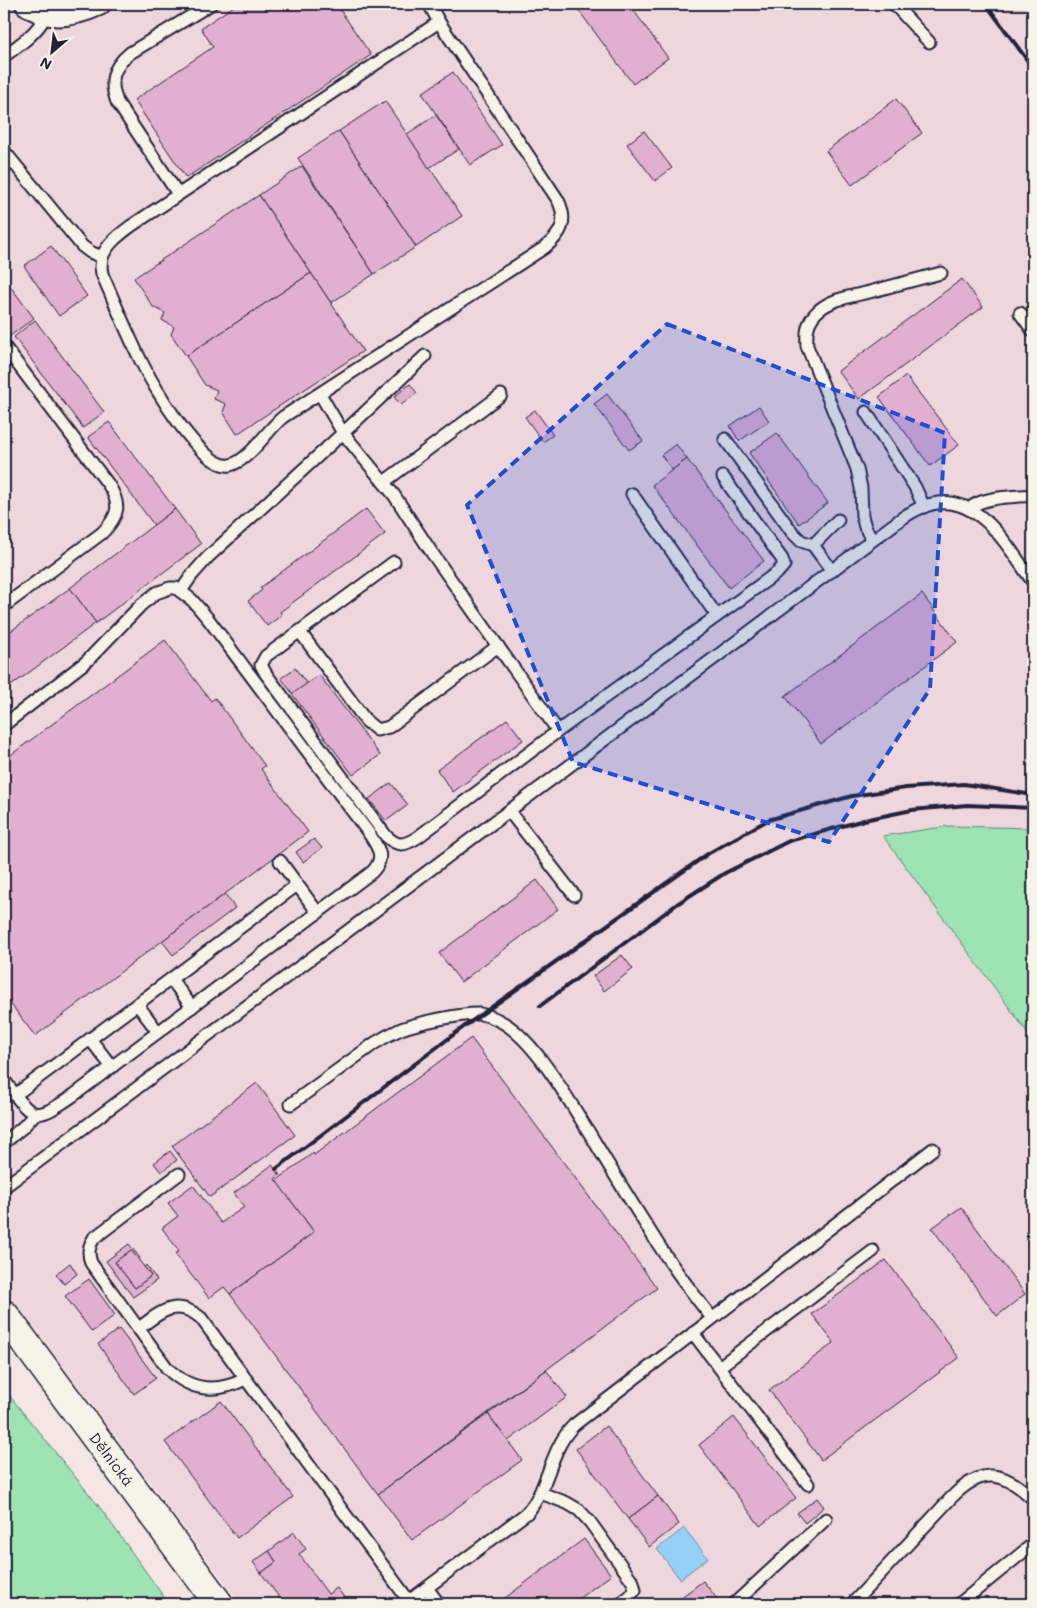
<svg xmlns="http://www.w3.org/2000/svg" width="1037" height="1608" font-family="Mali,sans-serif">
	<rect width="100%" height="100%" fill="#f3e6e3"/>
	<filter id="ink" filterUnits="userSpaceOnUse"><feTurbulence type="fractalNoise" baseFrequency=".02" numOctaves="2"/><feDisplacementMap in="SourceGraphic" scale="10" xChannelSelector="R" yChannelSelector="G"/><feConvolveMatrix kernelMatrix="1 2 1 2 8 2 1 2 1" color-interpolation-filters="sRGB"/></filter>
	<g filter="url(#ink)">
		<polygon fill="#eed6dd" points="4,4 1033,4 1033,1604 241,1604 4,1286"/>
		<g fill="#9ce4b2" stroke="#5f8376">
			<polygon points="949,826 1033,828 1033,1040 883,836"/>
			<polygon points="4,1389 98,1505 169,1604 4,1604"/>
		</g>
		<polygon fill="#95d1f5" stroke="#678bab" points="684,1528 708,1558 680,1579 657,1549"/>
		<g fill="#e2b0cf" stroke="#22223b">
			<polygon points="237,4 269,4 272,8 278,4 336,4 371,55 186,178 134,100 213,47 201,28"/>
			<polygon points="574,4 629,4 668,58 633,84"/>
			<polygon points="453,72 502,145 470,165 422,93"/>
			<polygon points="896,99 922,133 852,185 826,151"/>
			<polygon points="385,101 462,216 416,247 339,131"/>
			<polygon points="436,115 459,149 429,168 407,134"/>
			<polygon points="339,131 416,247 374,274 298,158"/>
			<polygon points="644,131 672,168 655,181 627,144"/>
			<polygon points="302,166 374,274 331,303 259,195"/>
			<polygon points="259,195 311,273 186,356 171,334 174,327 162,320 165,313 153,307 134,278"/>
			<polygon points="51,246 87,296 59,316 24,266"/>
			<polygon points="311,273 363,351 237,434 223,412 226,404 214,399 217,390 205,385 186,356"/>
			<polygon points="4,278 34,318 6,339 4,335"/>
			<polygon points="962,279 983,307 859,399 838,371"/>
			<polygon points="35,320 104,412 83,428 14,337"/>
			<polygon points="906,376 959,445 930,466 879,397"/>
			<polygon points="410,384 417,393 401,405 394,397"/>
			<polygon points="607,394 643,441 629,450 594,404"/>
			<polygon points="759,406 769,421 739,441 730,426"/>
			<polygon points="535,410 553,435 543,442 525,417"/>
			<polygon points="109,422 175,509 154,525 88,437"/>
			<polygon points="777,433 828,503 799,524 749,453"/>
			<polygon points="676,444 687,459 672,470 661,455"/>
			<polygon points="687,459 764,561 729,588 652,485"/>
			<polygon points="175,509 201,544 96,623 70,588"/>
			<polygon points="366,509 385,534 280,612 282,615 267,626 248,601 262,590 260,588"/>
			<polygon points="70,588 96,623 4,691 4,636"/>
			<polygon points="922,594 957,642 821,744 785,696"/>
			<polygon points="165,640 211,701 215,698 265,766 261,769 308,832 35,1036 4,995 4,760"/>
			<polygon points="295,668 307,684 293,694 281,678"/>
			<polygon points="319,675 380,755 353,775 292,694"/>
			<polygon points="507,719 523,740 453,792 437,770"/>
			<polygon points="391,783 408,805 386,821 369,799"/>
			<polygon points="314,839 322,848 303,862 296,852"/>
			<polygon points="537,880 558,909 461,982 439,953"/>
			<polygon points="225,894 235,908 173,955 162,941"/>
			<polygon points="622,955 633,969 604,991 593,976"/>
			<polygon points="471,1038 657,1288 378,1494 230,1294 314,1232 276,1181 313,1153 314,1155"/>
			<polygon points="257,1083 295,1135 210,1197 172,1146"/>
			<polygon points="170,1151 177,1160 161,1172 154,1163"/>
			<polygon points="272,1165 280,1175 275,1179 314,1232 230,1294 224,1287 209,1298 175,1254 179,1251 162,1228 178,1216 168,1203 193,1185 221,1223 244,1207 234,1193"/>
			<polygon points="961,1207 1025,1294 997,1316 932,1228"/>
			<polygon points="129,1244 140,1258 138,1259 131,1250 115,1262 135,1288 151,1276 144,1267 146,1265 157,1280 133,1297 106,1261"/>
			<polygon points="131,1250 151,1276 135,1288 115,1262"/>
			<polygon points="886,1260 959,1358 821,1460 769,1390 834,1343 812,1314"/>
			<polygon points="70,1263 77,1274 64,1284 56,1274"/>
			<polygon points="89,1279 115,1315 92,1332 65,1296"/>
			<polygon points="119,1329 156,1378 134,1394 98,1344"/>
			<polygon points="546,1370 567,1397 508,1441 488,1414"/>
			<polygon points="221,1401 293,1497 237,1538 165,1442"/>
			<polygon points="488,1414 522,1460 412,1540 378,1494"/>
			<polygon points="734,1417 796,1498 760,1526 699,1445"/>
			<polygon points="606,1426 658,1496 628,1519 576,1449"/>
			<polygon points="658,1496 679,1524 649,1547 628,1519"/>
			<polygon points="817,1498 824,1507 805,1523 797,1513"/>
			<polygon points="294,1532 306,1549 299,1554 328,1594 337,1588 349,1604 284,1604 261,1573 276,1562 269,1551"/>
			<polygon points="584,1539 611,1575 571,1604 497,1604"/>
			<polygon points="269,1551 276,1562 261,1573 253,1562"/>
			<polygon points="703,1581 721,1604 672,1604"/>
		</g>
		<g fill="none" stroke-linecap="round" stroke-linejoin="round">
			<g stroke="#22223b" stroke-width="15">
				<g id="lane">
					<polyline points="894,4 929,42"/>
					<path d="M4,56c17,-12 33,-23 43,-42"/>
					<path d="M4,151l78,95 8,6 12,5 -1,10 1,7c13,29 25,59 39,87 11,23 61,109 89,104 19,-4 37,-35 53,-48l261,-169c18,-14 24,-27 14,-48l-119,-178 -10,-18"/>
					<path d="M178,194l-61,-92c-8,-21 -5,-34 13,-49l81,-49"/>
					<path d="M102,257c6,-14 17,-22 29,-31l308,-204"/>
					<polyline points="1020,313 1033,331"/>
					<path d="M4,346l104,138c13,20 12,31 -6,49l-98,73"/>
					<polyline points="866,412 915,487 924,507"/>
					<polyline points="725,439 792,532 801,541 813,545 838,520"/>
					<polyline points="384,482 501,395"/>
					<polyline points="632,494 717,616"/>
					<path d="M969,509c13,-13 46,-12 64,-14"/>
					<path d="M872,540l-7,-13 -3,-11 -1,-28 -4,-19 -50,-123c-1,-14 0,-25 11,-35 14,-13 37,-15 55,-20 23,-6 45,-12 68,-18"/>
					<polyline points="813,545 832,571"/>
					<path d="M394,562l-128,94 -5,9 5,9 120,162c12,11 18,10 32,1l140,-106 -126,-178 -38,-58 -51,-62 82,-77"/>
					<polyline points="181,591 192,575 208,557 343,433 320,394"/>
					<polyline points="300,632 366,721 377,730 389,727 498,646"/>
					<path d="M4,725l83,-64 54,-56 15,-12 14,-5h6l16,12 17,20 159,212c9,14 19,25 4,40l-298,223c-42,29 -41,24 -70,-15"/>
					<polyline points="558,731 778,572 784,565 782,559 723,477"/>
					<polyline points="509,811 574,895"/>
					<polyline points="280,861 318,913"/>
					<polyline points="171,979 192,1007"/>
					<polyline points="137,1004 158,1032"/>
					<polyline points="90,1039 112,1067"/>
					<polyline points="15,1095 297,885"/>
					<path d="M291,1104l84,-61c8,-5 17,-10 26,-14 16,-6 62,-16 79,-15 5,1 13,3 18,6 35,16 71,81 92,114 22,37 45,74 68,110 17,26 35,50 54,74"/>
					<polyline points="4,1143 23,1127 35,1114"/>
					<path d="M179,1174l-85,64c-6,9 -6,16 -3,25l76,105c23,23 49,26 78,11"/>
					<path d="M4,1187l897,-668c10,-7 20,-13 31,-15 48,-11 78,46 101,78"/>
					<path d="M138,1329c21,-16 38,-32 63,-11l208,283"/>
					<polyline points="693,1333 808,1484"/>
					<polyline points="719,1367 873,1251"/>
					<polyline points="541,1493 567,1503 579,1510 590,1522 633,1582 635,1590 630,1596 620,1604"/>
					<polyline points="427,1588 439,1604"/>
					<path d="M405,1604l122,-91c23,-27 22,-63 47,-88l359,-276"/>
					<polyline points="734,1604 826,1519"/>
					<path d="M852,1604l99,-106c30,-31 52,-28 82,1"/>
					<polyline points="959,1604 1033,1544"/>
					<polyline points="1030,1604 1033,1602"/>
				</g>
			</g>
			<g stroke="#22223b" stroke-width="26">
				<path id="street" d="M27,4c22,17 48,11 72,0"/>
			</g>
			<g stroke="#22223b" stroke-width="31">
				<polyline id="secondary" points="4,1314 219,1604"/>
			</g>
			<use href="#lane" stroke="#f7f3e8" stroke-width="11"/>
			<use href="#street" stroke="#f7f3e8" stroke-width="22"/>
			<use href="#secondary" stroke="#f7f3e8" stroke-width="28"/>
			<g stroke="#22223b" stroke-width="4">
				<polyline points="986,4 1033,68"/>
				<polyline points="540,1006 677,904 725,873 789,841 864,820 912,810 967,805 1033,808"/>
				<polyline points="276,1169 465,1026 651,894 709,853 768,820 852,796 906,788 964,784 1033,795"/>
			</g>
		</g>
	</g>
	<path fill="#1d4ed8" fill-opacity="0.2" stroke="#1d4ed8" stroke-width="4" stroke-dasharray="10 6" stroke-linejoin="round" d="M667,324l278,109 -15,256 -101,153 -256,-80 -106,-257z"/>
	<g text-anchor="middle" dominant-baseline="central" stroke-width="4" stroke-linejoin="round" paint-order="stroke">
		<g font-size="15" fill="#22223b" stroke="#f7f3e8">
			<text transform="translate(112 1459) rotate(53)">Dělnická</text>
		</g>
	</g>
	<rect width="1037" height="1608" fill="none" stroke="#f7f3e8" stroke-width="20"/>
	<rect x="10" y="10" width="1017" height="1588" fill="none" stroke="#22223b" stroke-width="2" filter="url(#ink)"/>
	<g transform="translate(52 52) rotate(208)" stroke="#f7f3e8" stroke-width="4" paint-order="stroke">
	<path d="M0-4L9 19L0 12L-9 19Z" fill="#22223b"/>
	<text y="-8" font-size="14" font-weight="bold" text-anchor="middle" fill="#22223b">N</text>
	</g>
</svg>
